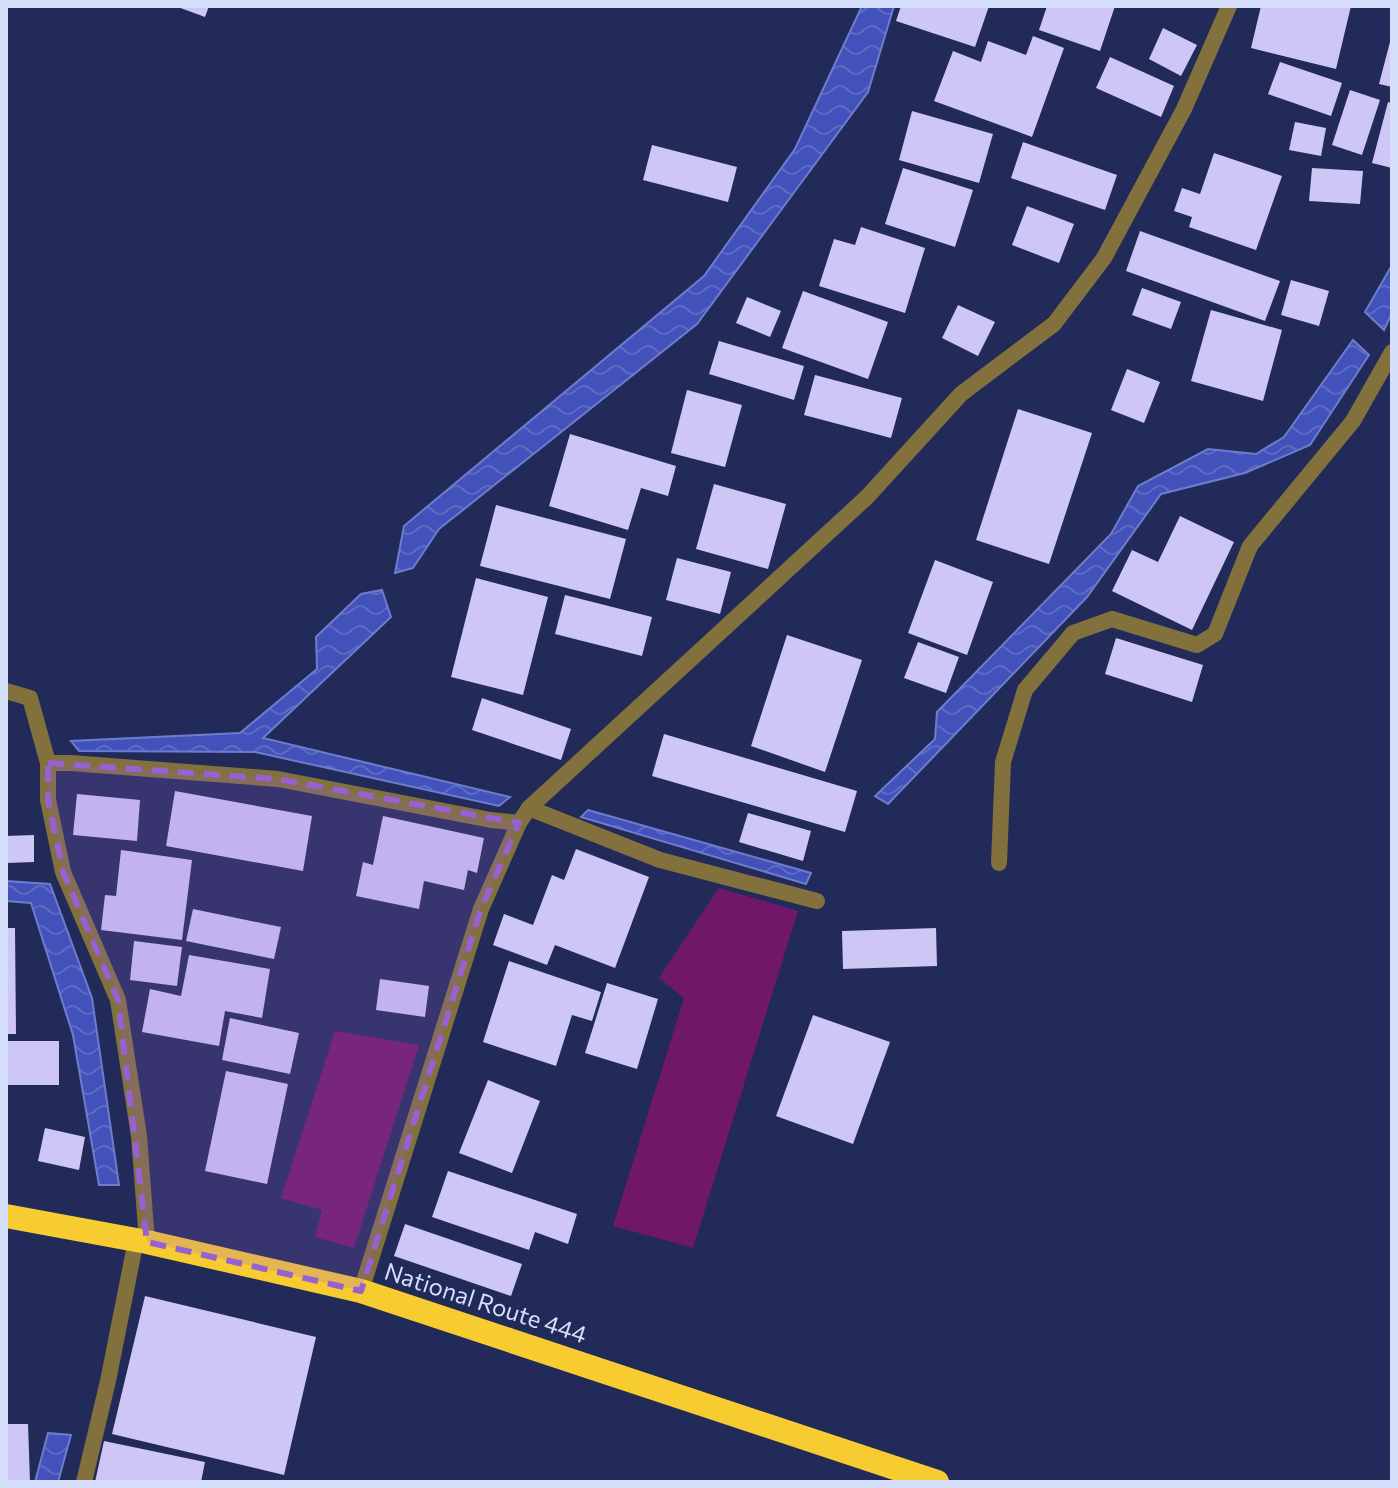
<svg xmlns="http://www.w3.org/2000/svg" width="1398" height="1488" font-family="Commissioner,sans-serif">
	<defs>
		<pattern id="water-waves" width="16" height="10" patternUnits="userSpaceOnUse" patternTransform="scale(2)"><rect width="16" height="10" fill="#4252ba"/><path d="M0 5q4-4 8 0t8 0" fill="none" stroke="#5c6ac4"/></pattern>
	</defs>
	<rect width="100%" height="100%" fill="#212a58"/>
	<g fill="#71176a">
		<polygon points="719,888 798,911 693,1248 613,1226 684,998 659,978"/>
		<polygon points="335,1031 419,1045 354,1248 315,1237 322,1210 281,1198"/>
	</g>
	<g fill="url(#water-waves)" stroke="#6e7cce" stroke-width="2">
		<polygon points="862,6 894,6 868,92 697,324 439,529 413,568 395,573 404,526 704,276 795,149"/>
		<polygon points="1392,265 1392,313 1384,330 1365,312"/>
		<polygon points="1353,340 1369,355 1310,445 1245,473 1161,494 1087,597 888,804 875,796 935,739 937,712 1111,534 1138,486 1208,449 1256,454 1284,437"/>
		<polygon points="382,590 391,617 263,738 510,797 499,806 255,752 79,751 71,741 240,733 317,669 316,637 361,594"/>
		<polygon points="588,810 811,873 806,884 581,817"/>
		<polygon points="6,881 50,884 92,998 119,1185 99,1185 73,1035 31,903 6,901"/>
		<polygon points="48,1433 71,1435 58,1482 35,1482"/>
	</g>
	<g fill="#cec7f6">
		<polygon points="175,6 209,6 205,17"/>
		<polygon points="901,6 989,6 975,47 896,21"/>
		<polygon points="1047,6 1115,6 1100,51 1039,30"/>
		<polygon points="1261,6 1351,6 1336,69 1251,48"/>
		<polygon points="1163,28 1197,45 1181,76 1149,59"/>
		<polygon points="1033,36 1064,48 1032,137 934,101 953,51 981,62 988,41 1026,55"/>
		<polygon points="1391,38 1392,38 1392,87 1379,84"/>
		<polygon points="1110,57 1174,86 1161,117 1096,88"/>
		<polygon points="1280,62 1342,83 1331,116 1268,94"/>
		<polygon points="1350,90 1380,100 1362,155 1332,145"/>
		<polygon points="1388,102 1392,103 1392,168 1372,163"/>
		<polygon points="912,111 993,134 979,183 899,160"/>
		<polygon points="1295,122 1326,128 1321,156 1289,150"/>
		<polygon points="1023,142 1117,175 1105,210 1011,178"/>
		<polygon points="652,145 737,167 728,202 643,180"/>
		<polygon points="1214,153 1282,176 1256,250 1189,227 1192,217 1174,211 1182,188 1200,194"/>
		<polygon points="903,168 973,190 955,247 885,224"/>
		<polygon points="1312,168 1363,171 1360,204 1309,201"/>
		<polygon points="1027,206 1074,224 1059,263 1012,245"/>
		<polygon points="861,227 925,248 905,313 819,286 834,239 855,245"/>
		<polygon points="1140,231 1280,281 1265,321 1126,271"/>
		<polygon points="1291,280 1329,291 1319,326 1281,315"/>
		<polygon points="1142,288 1181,302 1171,329 1132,315"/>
		<polygon points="803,291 888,322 868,379 782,348"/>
		<polygon points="747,297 781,311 770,337 736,323"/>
		<polygon points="958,305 995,322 978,356 942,338"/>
		<polygon points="1211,310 1282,330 1263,401 1191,381"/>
		<polygon points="719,341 804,366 794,400 709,374"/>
		<polygon points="1127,369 1160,382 1144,423 1111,410"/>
		<polygon points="815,375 902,398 891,438 804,415"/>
		<polygon points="687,390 742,405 725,467 671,453"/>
		<polygon points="1018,409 1092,433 1049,564 976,540"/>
		<polygon points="570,434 676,466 668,496 641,488 628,530 549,506"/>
		<polygon points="714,484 786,504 768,569 696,549"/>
		<polygon points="496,505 626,539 610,599 480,566"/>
		<polygon points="1180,516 1234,542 1192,630 1112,591 1132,550 1158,562"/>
		<polygon points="677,558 731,572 720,614 666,600"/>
		<polygon points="935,560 993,582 967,655 908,633"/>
		<polygon points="476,578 548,597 523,695 451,677"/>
		<polygon points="565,595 652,617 642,656 555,634"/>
		<polygon points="787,635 862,660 825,772 751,746"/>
		<polygon points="1116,638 1203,665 1192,702 1105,674"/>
		<polygon points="918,642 959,657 946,693 904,678"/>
		<polygon points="482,698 571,729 561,760 472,730"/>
		<polygon points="664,734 857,791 845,832 652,776"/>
		<polygon points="175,791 312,816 303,871 166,846"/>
		<polygon points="77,794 140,800 137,841 73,835"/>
		<polygon points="748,813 811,831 803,861 739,842"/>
		<polygon points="383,816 484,838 477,873 468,870 464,890 424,881 419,909 356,896 363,862 373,865"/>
		<polygon points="34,835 34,862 6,863 6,836"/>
		<polygon points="576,849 649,877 615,968 555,945 547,965 493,945 504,914 533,925 552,875 564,880"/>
		<polygon points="121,850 192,860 182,940 101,930 105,895 116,896"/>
		<polygon points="193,909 281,927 274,959 186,941"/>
		<polygon points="6,928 15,928 16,1034 6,1034"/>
		<polygon points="936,928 937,966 843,969 842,931"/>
		<polygon points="134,941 182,947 177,986 130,980"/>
		<polygon points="189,955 270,969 262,1018 225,1011 219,1046 142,1032 150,989 181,996"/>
		<polygon points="509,961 601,992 592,1021 572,1015 556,1066 483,1042"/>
		<polygon points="380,979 429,986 425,1017 376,1010"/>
		<polygon points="607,983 658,999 637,1069 585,1053"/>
		<polygon points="813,1015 890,1042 853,1144 776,1116"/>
		<polygon points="230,1018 299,1033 290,1074 222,1060"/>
		<rect x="6" y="1041" width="53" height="44"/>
		<polygon points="226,1071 288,1084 267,1184 205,1171"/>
		<polygon points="488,1080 540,1101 512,1173 459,1153"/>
		<polygon points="45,1128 85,1137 79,1170 38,1161"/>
		<polygon points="448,1171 577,1214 568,1244 535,1232 529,1250 432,1217"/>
		<polygon points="405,1224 522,1264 511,1296 394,1256"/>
		<polygon points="145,1296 316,1337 284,1475 112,1434"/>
		<polygon points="6,1424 28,1424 30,1482 6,1482"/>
		<polygon points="104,1441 205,1462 201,1482 95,1482"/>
	</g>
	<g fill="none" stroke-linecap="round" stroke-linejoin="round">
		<g stroke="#82713d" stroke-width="16">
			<polyline points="6,691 30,698 48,763"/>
			<polyline points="529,808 660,860 817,901"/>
			<polyline points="999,863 1003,762 1025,690 1073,633 1112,619 1197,645 1215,634 1250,546 1353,421 1392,352"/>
			<polyline points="147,1242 139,1136 118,1000 63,872 48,800 48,763 71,763 278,779 491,820 519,823"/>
			<polyline points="361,1291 481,909 519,823 529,808 867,497 961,394 1054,324 1104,258 1184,109 1229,6"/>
			<polyline points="84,1482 108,1381 136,1240"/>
		</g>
		<polyline stroke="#f7cc31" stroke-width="24" points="6,1216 147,1242 361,1291 937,1482"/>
	</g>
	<path fill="#9661d1" fill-opacity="0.2" stroke="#9661d1" stroke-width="6" stroke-dasharray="16 10" stroke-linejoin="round" d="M48,763l230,16 241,44 -38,86 -120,382 -214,-49 -29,-242 -55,-128 -15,-72z"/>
	<g text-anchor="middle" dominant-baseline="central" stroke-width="8" stroke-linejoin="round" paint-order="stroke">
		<g font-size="24" fill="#d5defb" stroke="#212a58">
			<text transform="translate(486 1302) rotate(18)">National Route 444</text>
		</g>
	</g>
	<rect width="1398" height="1488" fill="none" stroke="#d5defb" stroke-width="16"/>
</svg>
